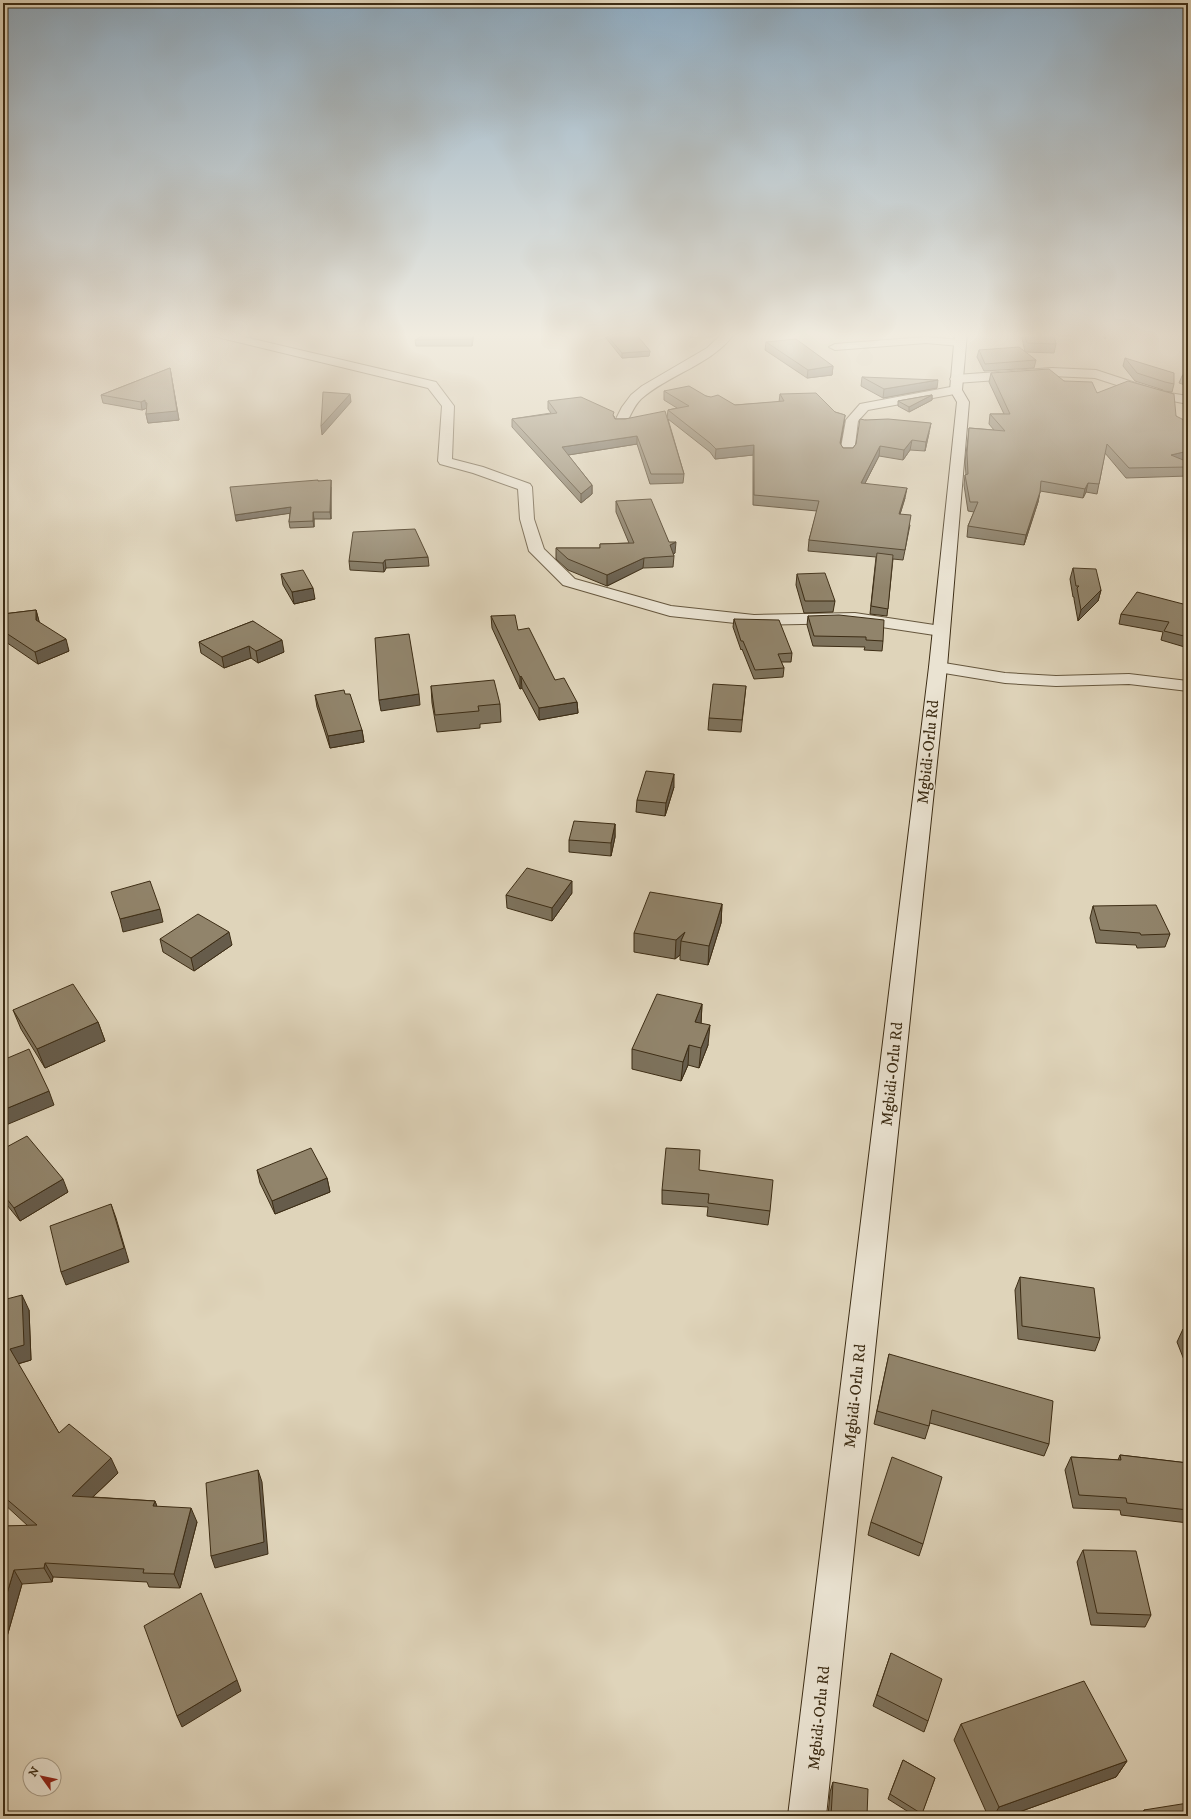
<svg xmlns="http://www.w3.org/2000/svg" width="1191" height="1819" font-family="'IM FELL DW Pica',serif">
	<rect width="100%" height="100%" fill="#dfd4ba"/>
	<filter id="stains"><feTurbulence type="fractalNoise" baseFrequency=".005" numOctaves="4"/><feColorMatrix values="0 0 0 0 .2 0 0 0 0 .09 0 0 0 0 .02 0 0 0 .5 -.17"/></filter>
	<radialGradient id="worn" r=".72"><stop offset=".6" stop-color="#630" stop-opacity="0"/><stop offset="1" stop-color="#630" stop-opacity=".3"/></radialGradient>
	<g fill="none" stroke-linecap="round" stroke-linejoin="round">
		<g stroke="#66573e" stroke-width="2">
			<g id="street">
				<polygon points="207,333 227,333 436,382 454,406 452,459 483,467 530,484 532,487 534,519 544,549 575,579 671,606 754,615 855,613 941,626 947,627 949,631 947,635 941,636 855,623 754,625 670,616 563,585 529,551 520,519 518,489 473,473 440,464 438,461 442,406 428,388 213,336"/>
				<path d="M684,333h31c-6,6 -25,6 -31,0z"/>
				<path d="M723,333h12c-23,32 -66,41 -94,66 -8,8 -11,18 -16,27h-10l-1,-3 8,-16 9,-12 11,-9 65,-38z"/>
				<polygon points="926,337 960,340 966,343 960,346 926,343 835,350 829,347 835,344"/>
				<polygon points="1052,368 1096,370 1163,392 1188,396 1188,404 1157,398 1095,378 1052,376 956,383 952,382 950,379 952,376 956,375"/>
				<polygon points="956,386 960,387 962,390 960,393 868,410 858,421 854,453 852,456 842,456 840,453 846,420 860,404"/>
				<polygon points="938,662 1005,673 1056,676 1129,674 1188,681 1188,691 1129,684 1056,686 1005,683 932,671 929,667 932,663"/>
			</g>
		</g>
		<g stroke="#3d2d15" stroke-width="2">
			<polygon id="secondary" points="955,333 967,333 962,390 969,402 947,667 826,1816 788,1816 929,667 957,402 950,390"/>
		</g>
		<use href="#street" fill="#eae3d2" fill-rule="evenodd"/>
		<use href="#secondary" fill="#eae3d2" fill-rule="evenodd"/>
	</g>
	<g fill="#7d725c" stroke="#3d2d15">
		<polygon points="474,333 472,346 416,346 415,340"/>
		<polygon points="602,333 635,333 650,351 649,356 622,358"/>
		<polygon points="1021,333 1060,333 1060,334 1053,334 1056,344 1054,353 1025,352"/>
		<polygon points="1101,333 1107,333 1105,339"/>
		<polygon points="766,342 833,366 832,375 807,378 765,350"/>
		<polygon points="979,350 1036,360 1034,368 984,371 977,357"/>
		<polygon points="1125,358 1174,384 1172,392 1163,391 1176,416 1185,460 1188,462 1188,476 1126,478 1105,453 1097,494 1086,492 1083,498 1040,491 1038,502 1024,545 967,537 968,526 974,512 968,511 964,485 965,475 966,475 965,462 968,438 969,428 994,430 989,424 990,414 1004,414 989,382 991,373 1064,381 1097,393 1163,390 1135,381 1123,366"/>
		<polygon points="170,368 179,420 148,423 146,414 147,408 142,410 103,403 101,395"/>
		<polygon points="1188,369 1188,386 1179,383 1182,376"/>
		<polygon points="862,377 937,388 883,398 861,386"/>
		<polygon points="664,391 706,396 735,405 779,402 780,394 835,412 845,415 840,444 843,448 853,448 856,444 865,420 929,433 925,451 910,450 903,460 879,456 865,483 905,498 900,514 910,525 903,560 893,559 887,616 870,614 876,557 808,551 809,540 817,511 753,505 753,455 715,459 710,452 668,419 684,474 683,483 650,484 637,444 568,455 592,485 592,494 581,503 512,427 512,419 551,413 548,409 548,401 614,416 615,419 667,418 668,410 677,408 664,400"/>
		<polygon points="932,395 932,400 909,412 898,406 898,401"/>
		<polygon points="319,481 331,487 331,519 314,519 314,527 290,528 289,522 290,513 236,521"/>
		<polygon points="616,501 669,542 675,553 673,554 674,556 673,567 643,568 607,586 568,570 556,559 556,548 600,548 600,544 629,543 616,512"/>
		<polygon points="428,557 429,566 386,568 384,572 350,570 349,561"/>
		<polygon points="1073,568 1101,590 1098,601 1078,621 1074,599 1074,597 1073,597 1070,579"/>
		<polygon points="281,574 315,599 294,604 283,585"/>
		<polygon points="797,574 835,601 833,612 804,613 796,585"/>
		<polygon points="1187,605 1185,611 1188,612 1188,648 1161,640 1163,632 1119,624 1121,614"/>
		<polygon points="36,610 39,622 69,651 38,664 3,640 3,614"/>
		<polygon points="491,616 518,630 555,680 577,702 578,713 539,720 522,688 520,689 492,628"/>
		<polygon points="808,616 883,641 882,651 864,650 865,647 813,646 807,625"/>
		<polygon points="734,619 792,653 791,662 781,662 784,668 783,677 754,679 742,649 741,650 733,627"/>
		<polygon points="253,621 284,652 258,663 251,658 224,668 201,653 199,642"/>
		<polygon points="431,686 500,704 501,722 480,724 480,728 437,732 432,703"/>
		<polygon points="746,686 741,732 708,730 709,718"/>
		<polygon points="315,695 362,730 364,742 330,748 317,707"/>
		<polygon points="674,787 665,816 636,812 637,800"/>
		<polygon points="615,824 615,837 611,856 569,852 569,840"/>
		<polygon points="572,893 552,921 507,908 506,895"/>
		<polygon points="722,904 721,923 708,965 680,960 680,955 675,959 634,952 634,933"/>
		<polygon points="1093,906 1170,934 1165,947 1137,948 1136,945 1096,943 1090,918"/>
		<polygon points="160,939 232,945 194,971 163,952"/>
		<polygon points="702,1004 701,1023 708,1045 699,1068 688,1065 681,1081 632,1069 632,1049"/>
		<polygon points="13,1010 98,1022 105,1041 45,1068 21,1029"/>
		<polygon points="3,1149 68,1192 20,1221 3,1200"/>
		<polygon points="257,1170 327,1178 330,1192 275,1214 260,1183"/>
		<polygon points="699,1170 770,1211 768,1225 707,1216 708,1207 662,1204 662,1190"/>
		<polygon points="1020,1277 1100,1338 1095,1351 1018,1339 1015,1290"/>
		<polygon points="3,1300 29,1310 31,1360 18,1364 59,1433 118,1473 93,1497 155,1501 157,1507 197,1522 180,1588 149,1587 147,1582 53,1577 52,1582 22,1584 4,1647 3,1647 3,1526 28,1526 3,1503"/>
		<polygon points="1183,1329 1188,1329 1188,1370 1177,1342"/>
		<polygon points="889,1354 1049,1444 1044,1456 930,1423 925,1439 874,1424"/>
		<polygon points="1188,1433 1188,1450 1185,1440"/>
		<polygon points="1120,1455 1188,1463 1188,1523 1121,1515 1120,1510 1073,1508 1065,1470 1071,1457 1118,1460"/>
		<polygon points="871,1522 923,1544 919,1556 868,1535"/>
		<polygon points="1083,1550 1151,1615 1145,1627 1091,1625 1077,1562"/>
		<polygon points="891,1653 928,1721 924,1732 873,1706"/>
		<polygon points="961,1724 1127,1761 1116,1777 1008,1816 988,1816 954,1740"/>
		<polygon points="903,1760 935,1778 921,1816 915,1816 888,1799"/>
		<polygon points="833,1782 867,1816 828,1816 830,1792"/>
		<polygon points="1144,1810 1188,1816 1139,1816"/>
	</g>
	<g fill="#665c4b" stroke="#3d2d15">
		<polygon points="70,333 79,333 72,337"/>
		<polygon points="473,333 474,333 472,346 472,339"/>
		<polygon points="650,351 649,356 622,358 622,353"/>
		<polygon points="833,366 832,375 807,378 808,370"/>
		<polygon points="170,368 179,420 148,423 146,414"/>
		<polygon points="938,380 937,388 883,398 884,389"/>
		<polygon points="350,394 351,402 322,435 321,426"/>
		<polygon points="932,395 932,400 909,412 909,407"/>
		<polygon points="145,400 147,408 142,410 141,402"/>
		<polygon points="845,415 844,424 839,453 840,443"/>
		<polygon points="931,423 929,433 925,451 926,442"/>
		<polygon points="637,436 637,444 562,456 562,447"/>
		<polygon points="912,440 910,450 903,460 904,450"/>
		<polygon points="754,445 753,455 715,459 716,449"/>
		<polygon points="880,446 879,456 860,493 861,483"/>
		<polygon points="1188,451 1188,459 1169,464 1171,455"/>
		<polygon points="331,480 331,519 330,512"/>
		<polygon points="1088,483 1086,492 1083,498 1085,489"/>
		<polygon points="592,485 592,494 581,503 581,494"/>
		<polygon points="907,488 905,498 897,524 899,514"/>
		<polygon points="1040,492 1038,502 1024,545 1026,535"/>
		<polygon points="291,507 292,513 236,521 235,515"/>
		<polygon points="313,512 314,519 314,527 313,521"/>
		<polygon points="676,542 675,553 669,556 670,545"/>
		<polygon points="644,558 643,568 607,586 607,575"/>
		<polygon points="385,560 386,568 384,572 383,563"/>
		<polygon points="313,588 315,599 294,604 292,592"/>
		<polygon points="1101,590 1098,601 1078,621 1081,610"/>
		<polygon points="36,610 39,621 40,632 36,620"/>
		<polygon points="66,639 69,651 38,664 35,652"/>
		<polygon points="282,640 284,652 258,663 256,651"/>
		<polygon points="249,646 251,658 224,668 222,657"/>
		<polygon points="521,676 522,688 520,689 520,677"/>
		<polygon points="419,694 420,705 381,711 379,700"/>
		<polygon points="577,702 578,713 539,720 539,708"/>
		<polygon points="362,730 364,742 330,748 328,736"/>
		<polygon points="674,774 674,787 665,816 666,803"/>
		<polygon points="615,824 615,837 611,856 611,843"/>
		<polygon points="572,881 572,893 552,921 552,908"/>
		<polygon points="722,904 721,923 708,965 709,946"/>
		<polygon points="160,909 163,922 123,932 120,919"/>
		<polygon points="229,932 232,945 194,971 191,958"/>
		<polygon points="685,932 681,941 680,955 675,959 676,940"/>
		<polygon points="702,1004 701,1024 695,1022"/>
		<polygon points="98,1022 105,1041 45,1068 37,1049"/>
		<polygon points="710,1025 708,1045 699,1068 701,1048"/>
		<polygon points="689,1045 688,1065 681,1081 683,1062"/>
		<polygon points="49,1091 54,1105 6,1125 3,1118 3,1110"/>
		<polygon points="327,1178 330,1192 275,1214 272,1201"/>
		<polygon points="63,1179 68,1192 20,1221 14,1208"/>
		<polygon points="111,1204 116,1218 129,1262 66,1285 61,1272"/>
		<polygon points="3,1265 6,1272 3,1283"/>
		<polygon points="22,1295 29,1310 31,1360 17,1364 10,1349"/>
		<polygon points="111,1458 118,1473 79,1510 72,1496"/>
		<polygon points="258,1470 262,1482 268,1554 215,1568 211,1556"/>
		<polygon points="155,1501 160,1515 153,1506"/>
		<polygon points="191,1508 197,1522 180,1588 174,1574"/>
		<polygon points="45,1563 53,1577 52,1582 44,1568"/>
		<polygon points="14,1570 22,1584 4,1647 3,1646 3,1607"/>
		<polygon points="237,1680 241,1691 182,1727 177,1716"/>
		<polygon points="1127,1761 1116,1777 1008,1816 994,1816 999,1807"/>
	</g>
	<g fill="#91846b" stroke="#3d2d15">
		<polygon points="428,333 473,333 472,339 415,340"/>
		<polygon points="605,333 635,333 650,351 622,353"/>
		<polygon points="1024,333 1053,333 1056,344 1027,343"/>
		<polygon points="796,339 833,366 808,370 766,342"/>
		<polygon points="1019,347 1036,360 985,364 979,350"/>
		<polygon points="1125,358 1174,373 1174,384 1165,382 1137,373"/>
		<polygon points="170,368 177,411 146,414 147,403 145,402 145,400 141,402 101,395"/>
		<polygon points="1049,369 1064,381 1092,382 1097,393 1128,381 1174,394 1176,416 1188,422 1188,451 1171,455 1188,462 1188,467 1129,468 1107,444 1099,484 1088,483 1085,489 1041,481 1040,492 1026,535 968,526 978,502 970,502 965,475 968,474 967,453 969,428 1005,431 990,414 1010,414 991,373"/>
		<polygon points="1188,369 1188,378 1182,376"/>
		<polygon points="862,377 938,380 884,389"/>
		<polygon points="689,386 706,396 711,397 718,395 735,405 784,401 780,394 816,393 835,412 845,415 840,443 843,448 853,448 856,444 860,419 865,420 888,419 931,423 926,442 912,440 904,450 880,446 861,483 907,488 899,514 911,515 905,550 809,540 819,501 754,495 754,445 716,449 710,443 668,410 689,406 664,391"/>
		<polygon points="323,392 350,394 321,426"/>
		<polygon points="932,395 909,407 898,401"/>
		<polygon points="581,397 614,412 613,415 615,419 625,419 665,411 684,474 651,474 637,436 562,447 592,485 581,494 512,419 557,413 548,401"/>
		<polygon points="318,480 318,481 331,480 330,512 313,512 313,521 289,522 291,507 235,515 230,487"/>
		<polygon points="651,499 669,542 676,542 670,545 674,556 644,558 607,575 568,559 556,548 600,548 600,544 634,543 616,501"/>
		<polygon points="415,529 428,557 385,560 383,563 349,561 353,532"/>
		<polygon points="877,553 893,555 888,609 871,606"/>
		<polygon points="1073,568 1096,569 1101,590 1081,610 1077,588 1079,586 1076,586"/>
		<polygon points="303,570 313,588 292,592 281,574"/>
		<polygon points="825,573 835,601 805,601 797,574"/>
		<polygon points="1137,592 1187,605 1183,610 1188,612 1188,637 1164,631 1169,622 1121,614"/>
		<polygon points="36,610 36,620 66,639 35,652 3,631 3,614"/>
		<polygon points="515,615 518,630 529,628 555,680 564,678 577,702 539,708 521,676 520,677 491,616"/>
		<polygon points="839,615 884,620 883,641 866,640 866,637 814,636 808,616"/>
		<polygon points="734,619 779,620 792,653 778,654 784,668 755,670 743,641 741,641"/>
		<polygon points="253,621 282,640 256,651 249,646 222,657 199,642"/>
		<polygon points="409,634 419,694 379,700 375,638"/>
		<polygon points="494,680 500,704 478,706 479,711 435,715 431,686"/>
		<polygon points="713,684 746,686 742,720 709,718"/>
		<polygon points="344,690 345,694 350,694 362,730 328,736 315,695"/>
		<polygon points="646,771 674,774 666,803 637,800"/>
		<polygon points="574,821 615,824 611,843 569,840"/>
		<polygon points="527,868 572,881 552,908 506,895"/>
		<polygon points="150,881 160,909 120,919 111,892"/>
		<polygon points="650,892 722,904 709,946 681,941 685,932 676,940 634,933"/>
		<polygon points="1156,905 1170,934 1141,935 1140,933 1100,930 1093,906"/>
		<polygon points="198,914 229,932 191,958 160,939"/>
		<polygon points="73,984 98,1022 37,1049 13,1010"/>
		<polygon points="657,994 702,1004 695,1022 710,1025 701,1048 689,1045 683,1062 632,1049"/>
		<polygon points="29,1049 49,1091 3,1110 3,1060"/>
		<polygon points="27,1136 63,1179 14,1208 3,1194 3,1149"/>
		<polygon points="311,1148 327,1178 272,1201 257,1170"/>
		<polygon points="666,1148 700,1150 699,1170 773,1180 770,1211 708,1203 709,1194 662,1190"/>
		<polygon points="111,1204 124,1248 61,1272 50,1226"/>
		<polygon points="1020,1277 1094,1288 1100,1338 1022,1326"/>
		<polygon points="22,1295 24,1345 10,1349 59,1433 69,1424 111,1458 72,1496 155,1501 153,1506 191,1508 174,1574 143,1573 144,1569 45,1563 44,1568 14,1570 3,1607 3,1526 37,1525 3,1496 3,1300"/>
		<polygon points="1183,1329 1188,1329 1188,1341"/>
		<polygon points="889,1354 1053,1401 1049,1444 932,1410 929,1426 877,1411"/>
		<polygon points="1120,1455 1188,1463 1188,1510 1127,1503 1126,1498 1079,1495 1071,1457 1121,1460"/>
		<polygon points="892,1457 942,1477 923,1544 871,1522"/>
		<polygon points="258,1470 264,1542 211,1556 206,1483"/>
		<polygon points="1083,1550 1136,1551 1151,1615 1097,1613"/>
		<polygon points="201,1593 237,1680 177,1716 144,1626"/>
		<polygon points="891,1653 942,1679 928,1721 877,1695"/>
		<polygon points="1084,1681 1127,1761 999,1807 961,1724"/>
		<polygon points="903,1760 935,1778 922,1814 890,1794"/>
		<polygon points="833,1782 868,1789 867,1816 831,1816"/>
		<polygon points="1188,1803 1188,1816 1146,1816 1144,1810"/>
	</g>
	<linearGradient id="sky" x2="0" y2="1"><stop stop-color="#8eaabf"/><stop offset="0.57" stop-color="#f1ece0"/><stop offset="1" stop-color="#f1ece0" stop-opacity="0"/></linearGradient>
	<rect width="1191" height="588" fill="url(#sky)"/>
	<g text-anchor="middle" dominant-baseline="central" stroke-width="3" stroke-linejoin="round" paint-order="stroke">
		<g font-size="16" fill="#3d2d15" stroke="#eae3d2">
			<text transform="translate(928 752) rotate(-84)">Mgbidi-Orlu Rd</text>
			<text transform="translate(892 1074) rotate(-84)">Mgbidi-Orlu Rd</text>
			<text transform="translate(855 1396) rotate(-84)">Mgbidi-Orlu Rd</text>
			<text transform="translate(819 1718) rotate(-84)">Mgbidi-Orlu Rd</text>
		</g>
	</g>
	<rect width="1191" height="1819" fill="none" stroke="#dfd4ba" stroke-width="16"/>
	<rect x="4" y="4" width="1183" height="1811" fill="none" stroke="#3d2d15" stroke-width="2"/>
	<rect x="8" y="8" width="1175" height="1803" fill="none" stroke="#3d2d15"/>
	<g transform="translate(42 1777) rotate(303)"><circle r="19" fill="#eae3d2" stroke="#a59a86"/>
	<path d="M0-3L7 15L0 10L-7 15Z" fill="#8f2418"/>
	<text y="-6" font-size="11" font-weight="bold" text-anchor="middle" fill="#3d2d15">N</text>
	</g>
	<rect width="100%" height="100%" filter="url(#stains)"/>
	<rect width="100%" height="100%" fill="url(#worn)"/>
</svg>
